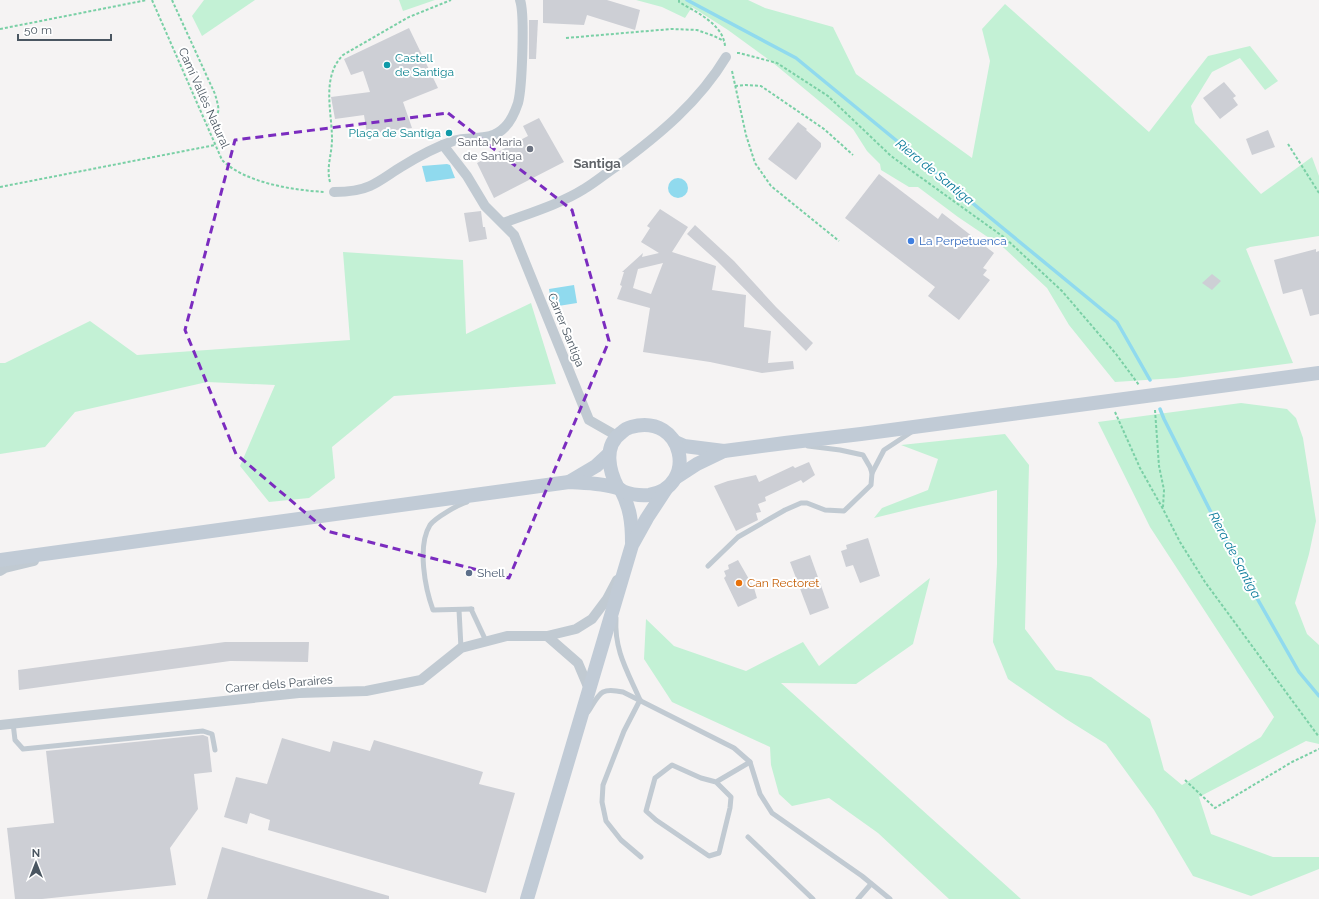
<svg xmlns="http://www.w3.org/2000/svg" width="1319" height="899" font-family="Raleway,sans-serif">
	<rect width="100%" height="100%" fill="#f5f3f3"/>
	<g fill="#c3f1d5">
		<polygon points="204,0 255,0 202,36 192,16"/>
		<polygon points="399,0 435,0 403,11"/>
		<polygon points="636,0 748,0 765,8 833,27 856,74 972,158 990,61 982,29 1005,4 1149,132 1208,56 1250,46 1278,81 1265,90 1240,58 1212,72 1191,106 1195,123 1261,194 1312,157 1319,176 1319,236 1250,247 1246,249 1293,363 1176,378 1115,382 1069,325 1047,288 1004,248 958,217 918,187 909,187 881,170 880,164 867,151 853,129 772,62 728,30 692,7 685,18 662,7"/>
		<polygon points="343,252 463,260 466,334 531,303 556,384 394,396 332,447 335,478 309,498 269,502 240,466 275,385 207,382 75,412 45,447 0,454 0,363 5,363 90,321 137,355 350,340"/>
		<polygon points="1241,403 1287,409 1296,418 1303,438 1316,521 1309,554 1295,603 1307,634 1319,645 1319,744 1306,741 1199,797 1211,834 1273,857 1319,857 1319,869 1251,896 1193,876 1154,810 1106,744 1066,719 1008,679 993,642 997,564 997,490 919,507 874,518 882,508 928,490 938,459 901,445 1005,434 1029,465 1025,629 1056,670 1091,677 1150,719 1164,770 1182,785 1261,737 1274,717 1150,527 1098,422"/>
		<polygon points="930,578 913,644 856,684 781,683 1021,899 949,899 878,833 829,798 792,806 779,794 771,765 770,747 672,702 644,659 646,619 674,646 746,671 803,642 819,666"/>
	</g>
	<g fill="#90daee">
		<polygon points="447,164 450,165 455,178 426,182 422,166"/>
		<circle cx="678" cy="188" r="10"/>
		<polygon points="574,285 577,303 552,307 549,289"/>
	</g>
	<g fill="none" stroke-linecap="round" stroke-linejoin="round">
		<g stroke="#90daee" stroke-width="3.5">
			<polyline points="687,0 796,58 1117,322 1150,380"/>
			<polyline points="1160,409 1164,419 1233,556 1299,672 1319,696"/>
		</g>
	</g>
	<g fill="#cdcfd5" fill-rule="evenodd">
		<polygon points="543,0 607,0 640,10 635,30 587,15 584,25 543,23"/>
		<polygon points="529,20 538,20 536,59 529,59"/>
		<polygon points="409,28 438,88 403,102 412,128 367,134 364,115 335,119 331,97 370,92 363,71 351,75 344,59"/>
		<polygon points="1224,82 1236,96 1233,98 1238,105 1220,119 1203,98"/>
		<polygon points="539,118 564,162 494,198 477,163 528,136 523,126"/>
		<polygon points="798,122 807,129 806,130 821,143 821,147 796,180 768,159"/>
		<polygon points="1268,130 1275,147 1252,155 1246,139"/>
		<polygon points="879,174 938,219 942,213 994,253 983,268 987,270 983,275 990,280 959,320 928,296 935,287 845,218"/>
		<path d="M660,209l28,18 -16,25 44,14 -4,24 34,5 -2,32 27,4 -3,32 25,-2 1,8 -32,4 -52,-11 -67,-10 7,-44 -33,-9 5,-13 -2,-1 4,-13h-2l21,-19 -1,4 17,-4 -18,-11 9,-14 -3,-2zM663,263l-12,31 -18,-6 5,-19z"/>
		<polygon points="481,211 483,227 485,227 487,239 469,242 464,213"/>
		<polygon points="695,225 734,261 776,307 813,343 806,351 717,261 687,234"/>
		<polygon points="1316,249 1316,252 1319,251 1319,314 1310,316 1302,289 1283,294 1274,260"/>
		<polygon points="1212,274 1221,281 1212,290 1202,283"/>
		<polygon points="809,462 815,475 803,483 801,480 765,497 766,501 758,504 761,512 756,513 758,520 736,531 714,486 728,481 756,475 759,482 793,466 795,468"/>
		<polygon points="868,538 880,576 860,583 853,565 846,567 841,551 847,549 846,545"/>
		<polygon points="810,555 829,608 810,615 790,562"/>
		<polygon points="738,560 754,588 757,598 738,607 724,578 726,576 724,571 729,569 728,565"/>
		<polygon points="225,642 309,642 308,662 230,661 19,690 18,670"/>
		<polygon points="203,735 208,737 212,772 194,774 198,809 170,848 176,885 42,899 15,899 7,828 54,823 46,751"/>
		<polygon points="282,738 330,752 333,741 370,751 374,740 483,772 479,784 515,793 486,893 268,830 270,820 250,813 247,824 224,817 236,777 267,784"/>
		<polygon points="222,847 389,896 389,899 207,899"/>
	</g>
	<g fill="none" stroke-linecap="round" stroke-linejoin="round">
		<g stroke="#7ad0a6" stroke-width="2" stroke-dasharray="3 2" stroke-linecap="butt">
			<path d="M152,0l70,160c23,23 71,30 102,32"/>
			<path d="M172,0l43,94c5,18 6,19 -8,32"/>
			<path d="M679,0v2c17,10 44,22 46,44"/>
			<polyline points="0,29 147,0"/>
			<polyline points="566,38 671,29 697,30 714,36 724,41"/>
			<polyline points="737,53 739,53 777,63 828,96 891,156 1005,238 1062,291 1116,354 1139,385"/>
			<polyline points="732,71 746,135 755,163 771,186 839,241"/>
			<polyline points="735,86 746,85 761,86 824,129 853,155"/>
			<polyline points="1288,144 1319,193"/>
			<path d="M330,182c-4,-14 2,-28 2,-43 0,-27 -11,-62 11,-84l66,-38 42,-17"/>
			<polyline points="0,187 215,145"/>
			<polyline points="1155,410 1159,466 1164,490 1163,507"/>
			<polyline points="1115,412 1140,468 1163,509 1180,542 1205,582 1319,737"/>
			<polyline points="1185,780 1215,808 1292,762 1319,749"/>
		</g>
		<g stroke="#c1cad2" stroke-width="5">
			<polyline points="808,446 840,450 863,455 870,467 872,473"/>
			<path d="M467,502c-8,2 -32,16 -37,23 -13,21 -5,63 3,85l39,-1"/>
			<polyline points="708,566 738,537 785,510 801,503 807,503 825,510 844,511 871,485 872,473 884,450 913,431"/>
			<polyline points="471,609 486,641"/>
			<polyline points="459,610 461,648"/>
			<path d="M616,618c-2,33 12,54 24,82"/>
			<polyline points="640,700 624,731 603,785 602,802 606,821 621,840 641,857"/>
			<path d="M588,712c12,-19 12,-25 35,-20l111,56 16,14 10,32 12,19 90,63 28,23"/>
			<polyline points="13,723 15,740 23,749 203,731 212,734 215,750"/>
			<polyline points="716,782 731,797 730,808 719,853 709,856 656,820 646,811 655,778 672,765 701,778 716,782 750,762"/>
			<polyline points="748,837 813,899"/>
			<polyline points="858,899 871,884"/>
		</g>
		<g stroke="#c1cad2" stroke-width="10">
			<polyline points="443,145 467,176 485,206 514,235 589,420 617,436"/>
			<path d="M334,192c12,0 25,-1 36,-6 11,-5 21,-13 31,-19 16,-10 35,-20 52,-26 19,-6 37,2 52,-14 6,-6 10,-15 13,-24 4,-15 7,-89 2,-103"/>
			<path d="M503,223c27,-10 57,-19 81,-34 12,-7 22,-16 33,-23 42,-31 82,-64 109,-109"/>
			<polyline points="0,571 5,568 34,561"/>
			<polyline points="547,636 578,663 589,689"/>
			<polyline points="0,725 299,693 366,691 421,680 461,648 507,636 547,636 576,629 592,619 607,599 617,580"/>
		</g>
		<g stroke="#c1cbd6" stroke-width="14">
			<polyline points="675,442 684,446 724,451"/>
			<polyline points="677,477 697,464 724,451 785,443 861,434 1319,373"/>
			<polyline points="569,482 596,466 609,454"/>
			<path d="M621,490c9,17 11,33 11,52"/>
			<path d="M0,560l569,-78c14,1 34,1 48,6 3,0 2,1 5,3 8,3 18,5 27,4 50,-8 35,-83 -18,-68 -4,1 -7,3 -10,6 -18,13 -12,38 -3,55"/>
			<polyline points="527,899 632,545 647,518 666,489"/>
		</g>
	</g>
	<path fill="none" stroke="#7b2cbf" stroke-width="3" stroke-dasharray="8 5" stroke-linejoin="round" d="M448,113l124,97 37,131 -100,237 -182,-47 -91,-77 -51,-124 50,-190z"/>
	<g fill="#0f9aa8" stroke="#fff" stroke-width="1.5">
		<circle cx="387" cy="65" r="4"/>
		<circle cx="449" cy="133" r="4"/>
	</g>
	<circle fill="#6b7280" stroke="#fff" stroke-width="1.5" cx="530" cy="149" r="4"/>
	<circle fill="#3f7fe0" stroke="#fff" stroke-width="1.5" cx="911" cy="241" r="4"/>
	<circle fill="#5c6f8a" stroke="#fff" stroke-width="1.5" cx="469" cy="573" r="4"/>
	<circle fill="#e8710a" stroke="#fff" stroke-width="1.5" cx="739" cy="583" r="4"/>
	<g text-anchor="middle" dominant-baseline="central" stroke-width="4" stroke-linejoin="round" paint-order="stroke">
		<g font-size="12" fill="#0d838f" stroke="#fff" text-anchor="start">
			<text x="395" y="58">Castell<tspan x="395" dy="14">de Santiga</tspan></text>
			<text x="441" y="133" text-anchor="end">Plaça de Santiga</text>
		</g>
		<g font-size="12" fill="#4a5661" stroke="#fff">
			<text transform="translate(204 98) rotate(66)">Camí Vallès Natural</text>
			<text transform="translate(566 330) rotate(68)">Carrer Santiga</text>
			<text transform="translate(279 684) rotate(-5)">Carrer dels Paraires</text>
		</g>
		<g font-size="12" fill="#5b616d" stroke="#fff" text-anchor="end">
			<text x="522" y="142">Santa Maria<tspan x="522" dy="14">de Santiga</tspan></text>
		</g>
		<g font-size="12" fill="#366cbe" stroke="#fff" text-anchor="start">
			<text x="919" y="241">La Perpetuenca</text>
		</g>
		<g font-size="12" fill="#4e5e75" stroke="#fff" text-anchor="start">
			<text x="477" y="573">Shell</text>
		</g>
		<g font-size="12" fill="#c56008" stroke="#fff" text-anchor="start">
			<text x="747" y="583">Can Rectoret</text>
		</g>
		<g font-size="13" font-weight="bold" fill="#5f6368" stroke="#fff">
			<text x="597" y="163">Santiga</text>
		</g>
		<g font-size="13" font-style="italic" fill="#0c7c9b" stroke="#fff">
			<text transform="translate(935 172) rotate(39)">Riera de Santiga</text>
			<text transform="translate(1235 555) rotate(62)">Riera de Santiga</text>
		</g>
	</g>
	<g transform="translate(36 863)" stroke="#ffffff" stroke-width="3" paint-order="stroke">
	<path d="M0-3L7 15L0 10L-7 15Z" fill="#4a5661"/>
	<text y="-6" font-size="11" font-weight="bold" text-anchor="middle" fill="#4a5661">N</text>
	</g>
	<path d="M18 34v6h93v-6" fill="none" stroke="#4a5661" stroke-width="2"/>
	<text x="24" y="34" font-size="12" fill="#4a5661" stroke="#ffffff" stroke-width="3" paint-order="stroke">50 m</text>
</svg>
